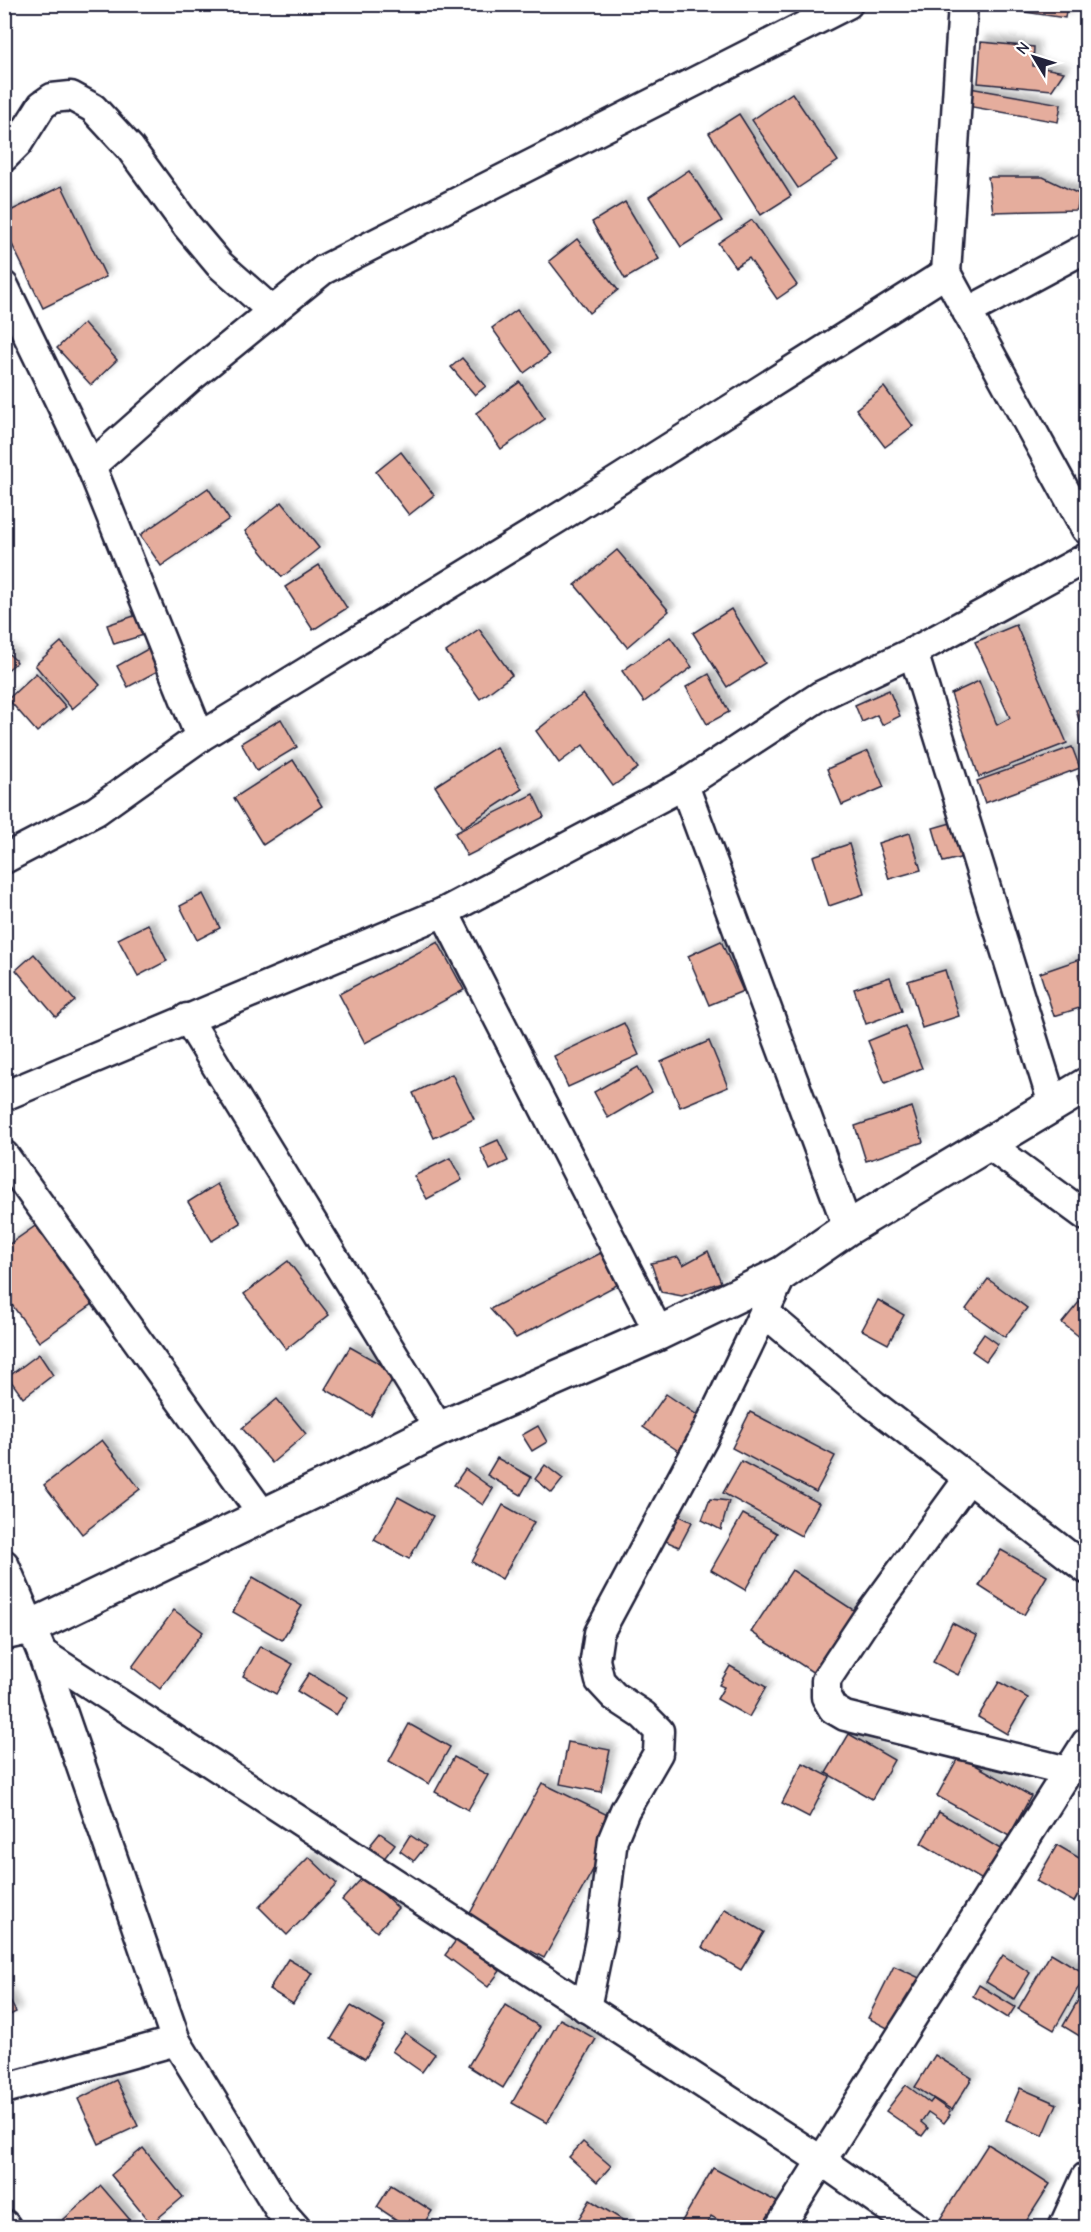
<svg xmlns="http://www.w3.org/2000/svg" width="1091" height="2232" font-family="'Comic Neue',sans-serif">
	<defs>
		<filter id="shadow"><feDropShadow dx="5.5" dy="-5.5" stdDeviation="3" flood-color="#0004"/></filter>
	</defs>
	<rect width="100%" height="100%" fill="#fff"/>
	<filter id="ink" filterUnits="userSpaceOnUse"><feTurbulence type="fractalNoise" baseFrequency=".0167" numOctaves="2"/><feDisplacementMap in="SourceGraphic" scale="12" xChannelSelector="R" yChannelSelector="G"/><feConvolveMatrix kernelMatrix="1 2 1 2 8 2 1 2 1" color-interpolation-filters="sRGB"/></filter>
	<g filter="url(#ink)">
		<g fill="#e5ad9d" stroke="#22223b" stroke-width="1.5" filter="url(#shadow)">
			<polygon points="985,4 1015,4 1014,9 985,9"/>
			<polygon points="1020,4 1067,4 1065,18 1019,11"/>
			<polygon points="981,42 1034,47 1033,66 1064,72 1052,90 978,83"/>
			<polygon points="964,87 1061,104 1058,122 961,105"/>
			<polygon points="792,93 838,161 798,188 752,120"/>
			<polygon points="739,114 791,196 761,215 709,133"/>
			<polygon points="689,170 722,221 681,247 649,197"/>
			<polygon points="988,177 1043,177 1079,194 1077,210 993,212"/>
			<polygon points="62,186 106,277 43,308 4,228 4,214"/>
			<polygon points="625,202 659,259 625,279 592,222"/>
			<polygon points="752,220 797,285 777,299 749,258 735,267 718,243"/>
			<polygon points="577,239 618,290 589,313 549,261"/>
			<polygon points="517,310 549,355 524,373 492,328"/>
			<polygon points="84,323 117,360 91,385 57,348"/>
			<polygon points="462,358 486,386 475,395 451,367"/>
			<polygon points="520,382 545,419 501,449 476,413"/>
			<polygon points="884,387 913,426 885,447 856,409"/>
			<polygon points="401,452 434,495 409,515 376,472"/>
			<polygon points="208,488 229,519 161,566 140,535"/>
			<polygon points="282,502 319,548 282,577 245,531"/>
			<polygon points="617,550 669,611 627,647 575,585"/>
			<polygon points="319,565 347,608 313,630 285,587"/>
			<polygon points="731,609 765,663 727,687 693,633"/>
			<polygon points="140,614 147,634 114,644 107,625"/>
			<polygon points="1016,625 1067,743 979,777 951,694 979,681 997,725 1010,718 975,642"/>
			<polygon points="479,629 512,675 480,699 446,652"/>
			<polygon points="670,637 692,667 644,702 622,671"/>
			<polygon points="61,642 100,685 72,709 35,665"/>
			<polygon points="155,645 167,666 128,687 117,666"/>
			<polygon points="4,649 17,662 4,673"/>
			<polygon points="36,673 66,707 37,732 8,699"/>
			<polygon points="709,674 729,712 707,724 686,687"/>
			<polygon points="889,690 900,716 882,725 877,715 862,722 855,705"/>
			<polygon points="583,694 638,768 613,786 583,745 559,763 536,731"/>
			<polygon points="1086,707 1086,743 1076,710"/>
			<polygon points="281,719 297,747 257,771 241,743"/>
			<polygon points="496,747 522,789 462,828 435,786"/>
			<polygon points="1072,747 1080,768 985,803 977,781"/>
			<polygon points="868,751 884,787 842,805 827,769"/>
			<polygon points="293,760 322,806 263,845 234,798"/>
			<polygon points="1086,773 1086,806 1077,776"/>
			<polygon points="533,794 544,817 467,856 455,833"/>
			<polygon points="958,821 968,856 943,862 933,828"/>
			<polygon points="910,833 921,870 889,879 878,843"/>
			<polygon points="849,844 864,894 829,906 813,856"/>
			<polygon points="203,894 220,928 197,940 180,906"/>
			<polygon points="148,924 167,961 138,976 118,939"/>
			<polygon points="721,941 743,991 709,1005 688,956"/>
			<polygon points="438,942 464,990 365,1043 339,994"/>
			<polygon points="34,954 75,1001 56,1017 16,970"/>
			<polygon points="1086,957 1086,1006 1054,1016 1040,973"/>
			<polygon points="945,970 959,1016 922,1028 908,981"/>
			<polygon points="890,977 902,1011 866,1024 854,989"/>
			<polygon points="624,1023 639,1055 568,1087 554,1056"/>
			<polygon points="905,1026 922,1068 885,1083 868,1041"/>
			<polygon points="709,1041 728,1087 680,1107 661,1062"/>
			<polygon points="638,1067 652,1092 608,1118 594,1092"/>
			<polygon points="452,1074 474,1119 434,1138 413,1093"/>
			<polygon points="912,1107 923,1142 866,1161 855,1126"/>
			<polygon points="498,1140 508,1161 490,1170 480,1148"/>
			<polygon points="450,1158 462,1180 427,1199 414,1176"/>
			<polygon points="217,1184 241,1223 212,1241 188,1202"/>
			<polygon points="41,1222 97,1301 39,1342 4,1294 4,1248"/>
			<polygon points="708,1251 721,1282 682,1296 661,1292 651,1263 678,1257 683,1265"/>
			<polygon points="601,1253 617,1285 516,1338 490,1309"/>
			<polygon points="288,1261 329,1315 286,1349 244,1294"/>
			<polygon points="988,1279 1027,1308 1005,1337 966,1309"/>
			<polygon points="1084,1296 1086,1298 1086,1342 1062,1323"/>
			<polygon points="878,1300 904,1315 888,1344 862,1330"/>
			<polygon points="984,1334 998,1344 986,1361 972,1351"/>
			<polygon points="350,1347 396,1373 371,1416 325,1389"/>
			<polygon points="39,1354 53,1375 23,1398 8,1377"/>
			<polygon points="666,1394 703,1419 680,1452 643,1427"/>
			<polygon points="277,1399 306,1434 272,1463 242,1428"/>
			<polygon points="750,1412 835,1456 816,1492 732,1448"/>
			<polygon points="538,1426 547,1442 532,1451 522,1435"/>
			<polygon points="102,1440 140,1489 82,1534 44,1485"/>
			<polygon points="497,1458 531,1477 521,1495 487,1475"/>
			<polygon points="741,1461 819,1503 801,1536 723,1493"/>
			<polygon points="545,1465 563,1479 552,1493 535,1479"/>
			<polygon points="465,1469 493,1489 483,1505 454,1485"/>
			<polygon points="398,1497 433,1516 409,1559 374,1540"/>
			<polygon points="710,1499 729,1501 721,1530 702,1520"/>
			<polygon points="503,1505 534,1522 502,1579 472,1562"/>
			<polygon points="674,1513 692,1522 679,1547 661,1539"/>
			<polygon points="743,1514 777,1533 745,1590 711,1570"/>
			<polygon points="1001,1550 1047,1576 1024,1615 979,1586"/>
			<polygon points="792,1570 861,1615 820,1677 751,1632"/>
			<polygon points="253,1577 302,1606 282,1640 233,1612"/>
			<polygon points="174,1610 203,1632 160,1689 132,1667"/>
			<polygon points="952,1623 977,1636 958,1675 933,1662"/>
			<polygon points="260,1646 293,1664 276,1694 243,1676"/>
			<polygon points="730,1666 766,1687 749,1717 717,1699 724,1687 719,1685"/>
			<polygon points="309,1673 348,1697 336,1715 297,1691"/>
			<polygon points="999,1682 1028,1698 1007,1734 978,1717"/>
			<polygon points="409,1724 450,1747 429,1784 389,1761"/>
			<polygon points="849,1734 894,1760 872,1799 826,1773"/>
			<polygon points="568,1742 610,1750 601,1792 560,1784"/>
			<polygon points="959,1756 1031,1796 1009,1836 937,1796"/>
			<polygon points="454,1757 488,1775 468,1810 435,1792"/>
			<polygon points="803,1763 830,1777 809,1817 782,1803"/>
			<polygon points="542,1783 620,1821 544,1958 468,1917"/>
			<polygon points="939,1812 1007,1853 989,1884 921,1843"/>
			<polygon points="380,1833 395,1844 383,1860 368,1848"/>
			<polygon points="410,1835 426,1846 414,1861 400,1851"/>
			<polygon points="1057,1845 1086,1862 1086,1880 1074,1902 1036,1881"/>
			<polygon points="309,1857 337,1884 287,1935 259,1907"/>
			<polygon points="364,1876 398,1908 377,1932 342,1900"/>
			<polygon points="725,1909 764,1932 741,1970 702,1947"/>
			<polygon points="457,1939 500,1971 488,1987 445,1955"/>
			<polygon points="1051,1953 1086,1974 1054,2030 1018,2009"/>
			<polygon points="1003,1955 1030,1973 1014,1999 986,1982"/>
			<polygon points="288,1959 312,1973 293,2004 269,1989"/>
			<polygon points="894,1966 924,1980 897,2033 868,2018"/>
			<polygon points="979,1985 1015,2007 1008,2018 973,1996"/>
			<polygon points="4,1990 16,2012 4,2018"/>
			<polygon points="1081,1995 1086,1998 1086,2040 1063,2026"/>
			<polygon points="505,2005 540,2027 503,2088 468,2066"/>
			<polygon points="351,2006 385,2026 365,2059 331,2039"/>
			<polygon points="560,2019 596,2039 547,2123 512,2103"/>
			<polygon points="405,2033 435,2054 422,2072 392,2051"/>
			<polygon points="935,2055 972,2078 952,2110 915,2087"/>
			<polygon points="116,2080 138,2126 99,2144 78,2099"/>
			<polygon points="906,2085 930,2103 933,2099 950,2111 948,2113 950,2115 944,2123 928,2112 921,2122 928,2128 922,2136 886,2111"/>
			<polygon points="1020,2088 1057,2104 1043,2136 1006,2120"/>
			<polygon points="583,2142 611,2166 597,2182 569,2157"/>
			<polygon points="988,2144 1050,2184 1022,2228 953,2228 940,2219"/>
			<polygon points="143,2148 183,2197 151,2224 111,2175"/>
			<polygon points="713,2168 783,2205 771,2228 732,2228 711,2216 704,2228 678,2228"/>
			<polygon points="391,2185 432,2211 421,2228 409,2228 377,2207"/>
			<polygon points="101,2186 131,2221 124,2228 54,2228"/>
			<polygon points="590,2200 626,2222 623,2228 573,2228"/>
		</g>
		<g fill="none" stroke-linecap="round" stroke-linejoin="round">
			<g stroke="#22223b" stroke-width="33">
				<g id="street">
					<polyline points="963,4 946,273 1086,529"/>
					<polyline points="4,157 18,143 42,105 52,98 71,96 93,108 130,148 187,226 219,264 271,310"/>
					<polyline points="4,286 91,466 200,737"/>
					<polyline points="967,312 1086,248"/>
					<polyline points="91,466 189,379 323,270 848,4"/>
					<polyline points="913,652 1053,1104"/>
					<polyline points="684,785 848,1228"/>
					<polyline points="4,859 96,811 200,737 568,512 946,273"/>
					<polyline points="444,912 659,1333"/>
					<polyline points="187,1018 439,1429"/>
					<polyline points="4,1096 444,912 684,785 820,696 913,652 1086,558"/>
					<polyline points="988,1144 1086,1216"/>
					<polyline points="4,1155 263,1515"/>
					<polyline points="764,1312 874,1405 1086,1569"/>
					<polyline points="969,1478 867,1618 826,1680 826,1697 833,1709 845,1716 1068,1771"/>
					<polyline points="4,1564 42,1653 176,2041 279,2209 296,2228"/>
					<polyline points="42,1653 822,2161 917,2228"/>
					<polyline points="586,2008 601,1935 613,1839 625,1810 658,1753 659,1731 643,1715 614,1696 600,1681 595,1660 599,1633 703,1439 783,1273"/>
					<polyline points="4,2089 176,2041"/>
					<polyline points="4,2224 7,2228"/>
					<polyline points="779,2228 1086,1743"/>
					<polyline points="1063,2228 1086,2177"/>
				</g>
			</g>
			<g stroke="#22223b" stroke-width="38">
				<polyline id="secondary" points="4,1633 31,1627 348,1475 439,1429 659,1333 783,1273 848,1228 1086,1085"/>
			</g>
			<use href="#street" stroke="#fff" stroke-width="28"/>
			<use href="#secondary" stroke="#fff" stroke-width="33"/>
		</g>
	</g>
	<rect width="1091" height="2232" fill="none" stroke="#fff" stroke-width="24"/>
	<rect x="12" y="12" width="1067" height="2208" fill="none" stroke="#22223b" stroke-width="2" filter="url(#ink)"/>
	<g transform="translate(1034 57) rotate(308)" stroke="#ffffff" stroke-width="4.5" paint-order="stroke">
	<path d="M0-4.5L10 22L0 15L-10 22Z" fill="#22223b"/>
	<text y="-9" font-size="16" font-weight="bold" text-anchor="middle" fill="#22223b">N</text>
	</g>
</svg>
